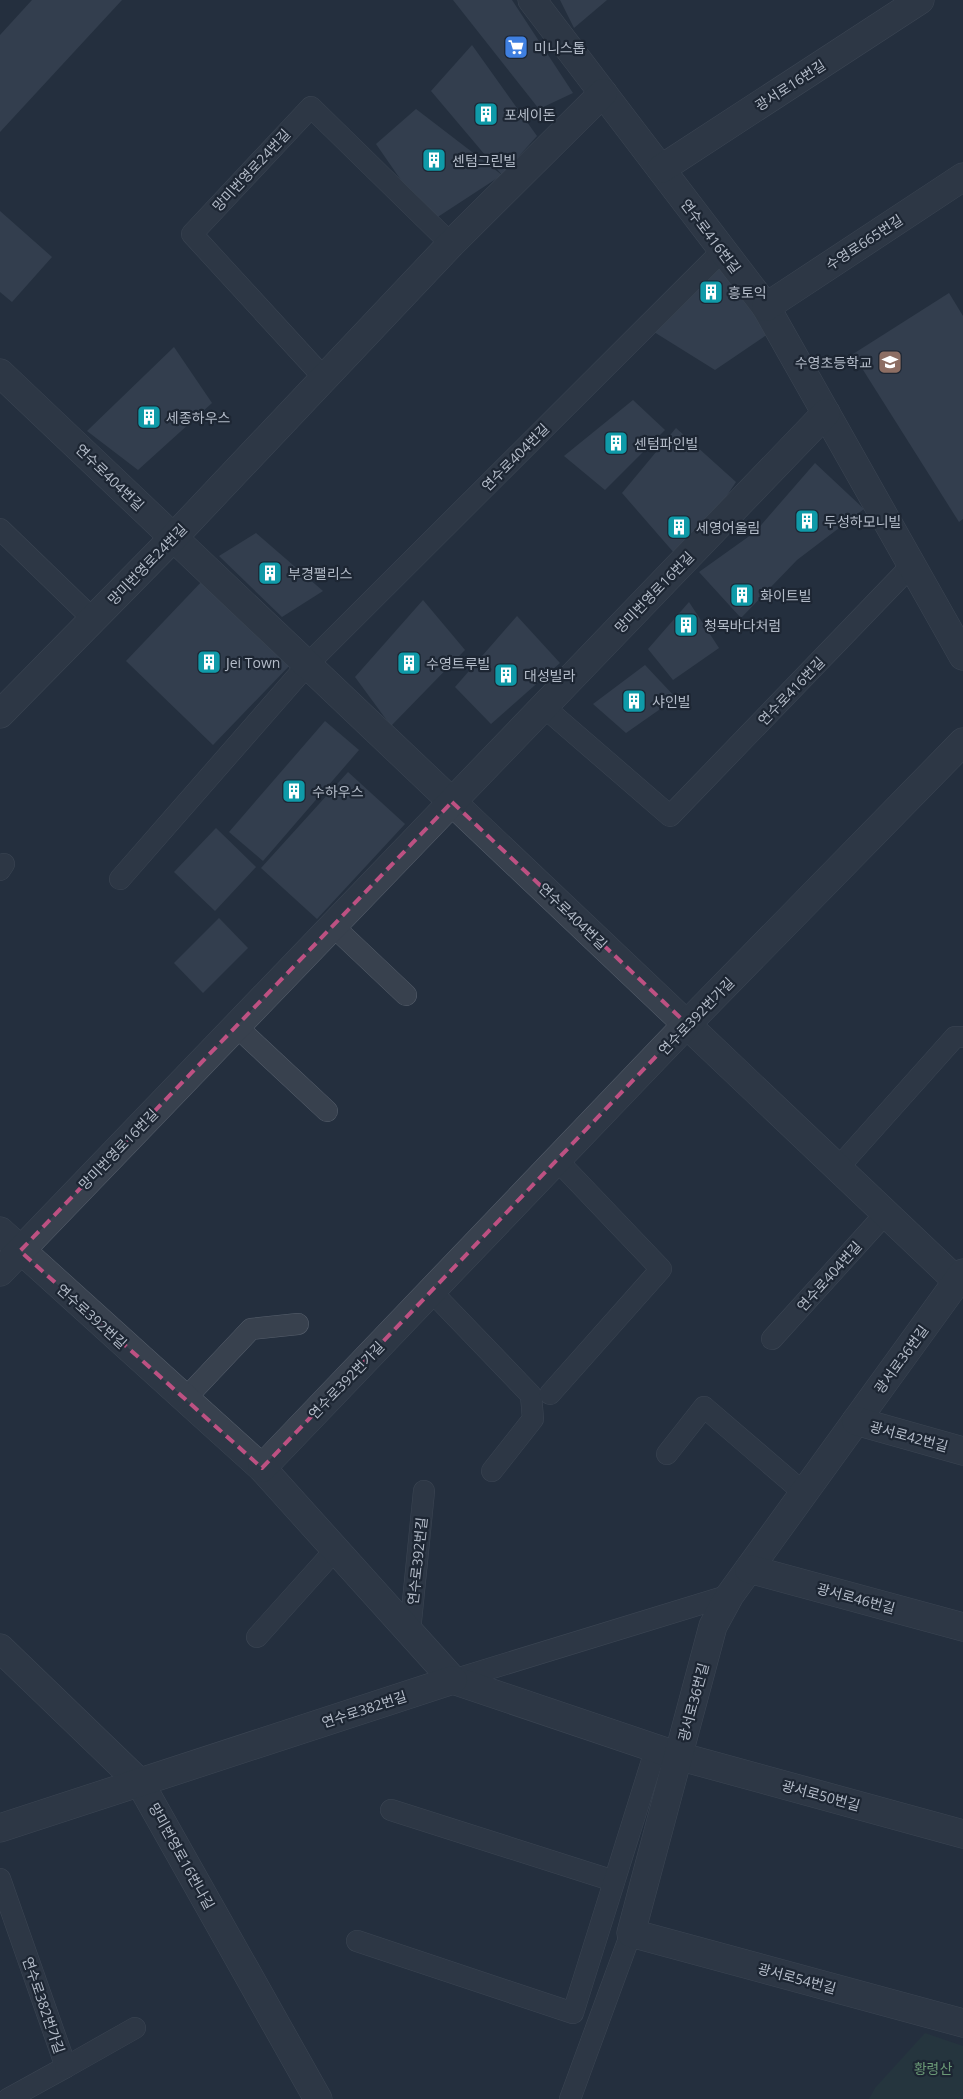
<svg xmlns="http://www.w3.org/2000/svg" width="963" height="2099" font-family="'Open Sans','Noto Sans KR',sans-serif">
	<rect width="100%" height="100%" fill="#242f3e"/>
	<polygon fill="#263c3f" points="925,2033 963,2046 963,2099 869,2099 875,2088"/>
	<g fill="#455162">
		<polygon points="32,0 122,0 0,132 0,35"/>
		<polygon points="453,0 512,0 573,93 539,109"/>
		<polygon points="560,0 607,0 574,28"/>
		<polygon points="472,45 537,136 502,175 431,91"/>
		<polygon points="416,109 502,175 430,222 376,144"/>
		<polygon points="0,211 52,257 12,302 0,292"/>
		<polygon points="715,258 771,332 715,370 646,327"/>
		<polygon points="949,293 963,316 963,519 959,522 853,354"/>
		<polygon points="174,347 212,403 138,470 87,431"/>
		<polygon points="633,400 665,430 605,490 564,456"/>
		<polygon points="676,428 736,482 682,562 622,493"/>
		<polygon points="815,463 864,509 797,560 741,618 699,572 755,532"/>
		<polygon points="256,533 323,591 282,617 219,556"/>
		<polygon points="205,578 292,663 213,745 126,661"/>
		<polygon points="423,600 465,650 391,726 355,677"/>
		<polygon points="689,602 719,648 673,680 648,649"/>
		<polygon points="517,616 560,663 491,724 455,687"/>
		<polygon points="645,665 676,698 626,733 593,704"/>
		<polygon points="325,721 359,750 263,861 229,832"/>
		<polygon points="348,772 405,824 317,919 261,868"/>
		<polygon points="216,828 256,867 215,911 174,872"/>
		<polygon points="219,918 248,948 203,993 174,963"/>
	</g>
	<g fill="none" stroke-linecap="round" stroke-linejoin="round">
		<g stroke="#565f6c" stroke-width="22">
			<g id="service">
				<polyline points="324,378 192,234 311,107 451,244"/>
				<polyline points="0,529 93,619"/>
				<polyline points="544,707 670,816 912,565"/>
				<polyline points="0,870 4,864"/>
				<polyline points="120,879 308,664 723,250"/>
				<polyline points="333,926 406,995"/>
				<polyline points="237,1027 327,1111"/>
				<polyline points="838,1168 955,1037 963,1037"/>
				<polyline points="431,1291 531,1395 533,1419 492,1471"/>
				<polyline points="772,1339 886,1213"/>
				<polyline points="550,1394 661,1269 557,1160"/>
				<polyline points="185,1399 251,1329 298,1324"/>
				<polyline points="667,1454 704,1407 804,1493"/>
				<polyline points="410,1631 424,1491"/>
				<polyline points="257,1637 336,1549"/>
				<polyline points="453,1680 730,1595"/>
				<polyline points="391,1810 614,1881"/>
				<polyline points="0,1879 66,2067 8,2099"/>
				<polyline points="357,1941 573,2013 656,1748"/>
				<polyline points="66,2067 135,2028"/>
				<polyline points="570,2099 631,1933"/>
			</g>
		</g>
		<g stroke="#565f6c" stroke-width="29">
			<g id="minor">
				<polyline points="532,0 766,307 963,656"/>
				<polyline points="661,169 920,0"/>
				<polyline points="766,307 963,177"/>
				<polyline points="0,373 957,1281 963,1283"/>
				<polyline points="0,714 173,538 451,244 603,93"/>
				<polyline points="0,1231 262,1468 453,1680 678,1756 963,1834"/>
				<polyline points="0,1272 826,413"/>
				<polyline points="963,1273 730,1595 713,1626 631,1933 963,2023"/>
				<polyline points="856,1421 963,1451"/>
				<polyline points="262,1468 687,1024 963,742"/>
				<polyline points="749,1569 963,1627"/>
				<polyline points="0,1648 140,1783 318,2099"/>
				<polyline points="0,1828 453,1680"/>
			</g>
		</g>
		<use href="#service" stroke="#38414e" stroke-width="21"/>
		<use href="#minor" stroke="#38414e" stroke-width="28"/>
	</g>
	<path d="M0 0H963V2099H0ZM452,802l235,222 -425,444 -242,-217z" fill="#242f3e" fill-opacity=".55" fill-rule="evenodd"/>
	<path fill="none" stroke="#bd5182" stroke-width="4" stroke-dasharray="10 6" stroke-linejoin="round" d="M452,802l235,222 -425,444 -242,-217z"/>
	<defs>
		<g id="supermarket-square" transform="scale(1.25)"><rect x="-9" y="-9" width="18" height="18" rx="4" fill="#3f7fe0" stroke="#1d2633"/><path d="M-6-5.5h2.5l.6 2H6L4.5 2H-2.5L-4.4-4H-6ZM-1.5 3.2a1.3 1.3 0 1 0 .1 0ZM3 3.2a1.3 1.3 0 1 0 .1 0Z" fill="#fff"/></g>
		<g id="building-square" transform="scale(1.25)"><rect x="-9" y="-9" width="18" height="18" rx="4" fill="#0f9aa8" stroke="#1d2633"/><path d="M-4-6H4V6H1V3H-1V6H-4ZM-2.5-4.3h1.7v1.8h-1.7ZM.8-4.3h1.7v1.8H.8ZM-2.5-1h1.7V.8h-1.7ZM.8-1h1.7V.8H.8Z" fill="#fff"/></g>
		<g id="school-square" transform="scale(1.25)"><rect x="-9" y="-9" width="18" height="18" rx="4" fill="#8d6e63" stroke="#1d2633"/><path d="M0-5L7-2L0 1L-7-2ZM-4 1L0 2.5L4 1V4Q0 6-4 4Z" fill="#fff"/></g>
	</defs>
	<g fill-rule="evenodd">
		<use href="#supermarket-square" x="516" y="47"/>
		<use href="#building-square" x="486" y="114"/>
		<use href="#building-square" x="434" y="160"/>
		<use href="#building-square" x="711" y="292"/>
		<use href="#school-square" x="890" y="362"/>
		<use href="#building-square" x="149" y="417"/>
		<use href="#building-square" x="616" y="443"/>
		<use href="#building-square" x="807" y="521"/>
		<use href="#building-square" x="679" y="527"/>
		<use href="#building-square" x="270" y="573"/>
		<use href="#building-square" x="742" y="595"/>
		<use href="#building-square" x="686" y="625"/>
		<use href="#building-square" x="209" y="662"/>
		<use href="#building-square" x="409" y="663"/>
		<use href="#building-square" x="506" y="675"/>
		<use href="#building-square" x="634" y="701"/>
		<use href="#building-square" x="294" y="791"/>
	</g>
	<g text-anchor="middle" dominant-baseline="central" stroke-width="4.5" stroke-linejoin="round" paint-order="stroke">
		<g font-size="14" fill="#b4bcc9" stroke="#1d2633" text-anchor="start">
			<text x="534" y="47">미니스톱</text>
			<text x="504" y="114">포세이돈</text>
			<text x="452" y="160">센텀그린빌</text>
			<text x="728" y="292">흥토익</text>
			<text x="872" y="362" text-anchor="end">수영초등학교</text>
			<text x="166" y="417">세종하우스</text>
			<text x="634" y="443">센텀파인빌</text>
			<text x="824" y="521">두성하모니빌</text>
			<text x="696" y="527">세영어울림</text>
			<text x="288" y="573">부경팰리스</text>
			<text x="760" y="595">화이트빌</text>
			<text x="704" y="625">청목바다처럼</text>
			<text x="226" y="662">Jei Town</text>
			<text x="426" y="663">수영트루빌</text>
			<text x="524" y="675">대성빌라</text>
			<text x="652" y="701">샤인빌</text>
			<text x="312" y="791">수하우스</text>
		</g>
		<g font-size="14" fill="#b4bcc9" stroke="#1d2633">
			<text transform="translate(790 85) rotate(-33)">광서로16번길</text>
			<text transform="translate(251 170) rotate(-47)">망미번영로24번길</text>
			<text transform="translate(711 236) rotate(53)">연수로416번길</text>
			<text transform="translate(864 242) rotate(-33)">수영로665번길</text>
			<text transform="translate(515 457) rotate(-45)">연수로404번길</text>
			<text transform="translate(110 477) rotate(44)">연수로404번길</text>
			<text transform="translate(147 564) rotate(-46)">망미번영로24번길</text>
			<text transform="translate(654 592) rotate(-46)">망미번영로16번길</text>
			<text transform="translate(791 691) rotate(-46)">연수로416번길</text>
			<text transform="translate(573 916) rotate(44)">연수로404번길</text>
			<text transform="translate(696 1016) rotate(-46)">연수로392번가길</text>
			<text transform="translate(118 1149) rotate(-46)">망미번영로16번길</text>
			<text transform="translate(829 1276) rotate(-48)">연수로404번길</text>
			<text transform="translate(92 1316) rotate(42)">연수로392번길</text>
			<text transform="translate(901 1359) rotate(-54)">광서로36번길</text>
			<text transform="translate(346 1380) rotate(-46)">연수로392번가길</text>
			<text transform="translate(909 1436) rotate(15)">광서로42번길</text>
			<text transform="translate(417 1561) rotate(-84)">연수로392번길</text>
			<text transform="translate(856 1598) rotate(15)">광서로46번길</text>
			<text transform="translate(693 1702) rotate(-75)">광서로36번길</text>
			<text transform="translate(364 1709) rotate(-18)">연수로382번길</text>
			<text transform="translate(821 1795) rotate(15)">광서로50번길</text>
			<text transform="translate(182 1856) rotate(61)">망미번영로16번나길</text>
			<text transform="translate(797 1978) rotate(15)">광서로54번길</text>
			<text transform="translate(44 2005) rotate(71)">연수로382번가길</text>
		</g>
		<g font-size="14" fill="#6b9a76" stroke="#1d2633">
			<text x="933" y="2068">황령산</text>
		</g>
	</g>
</svg>
